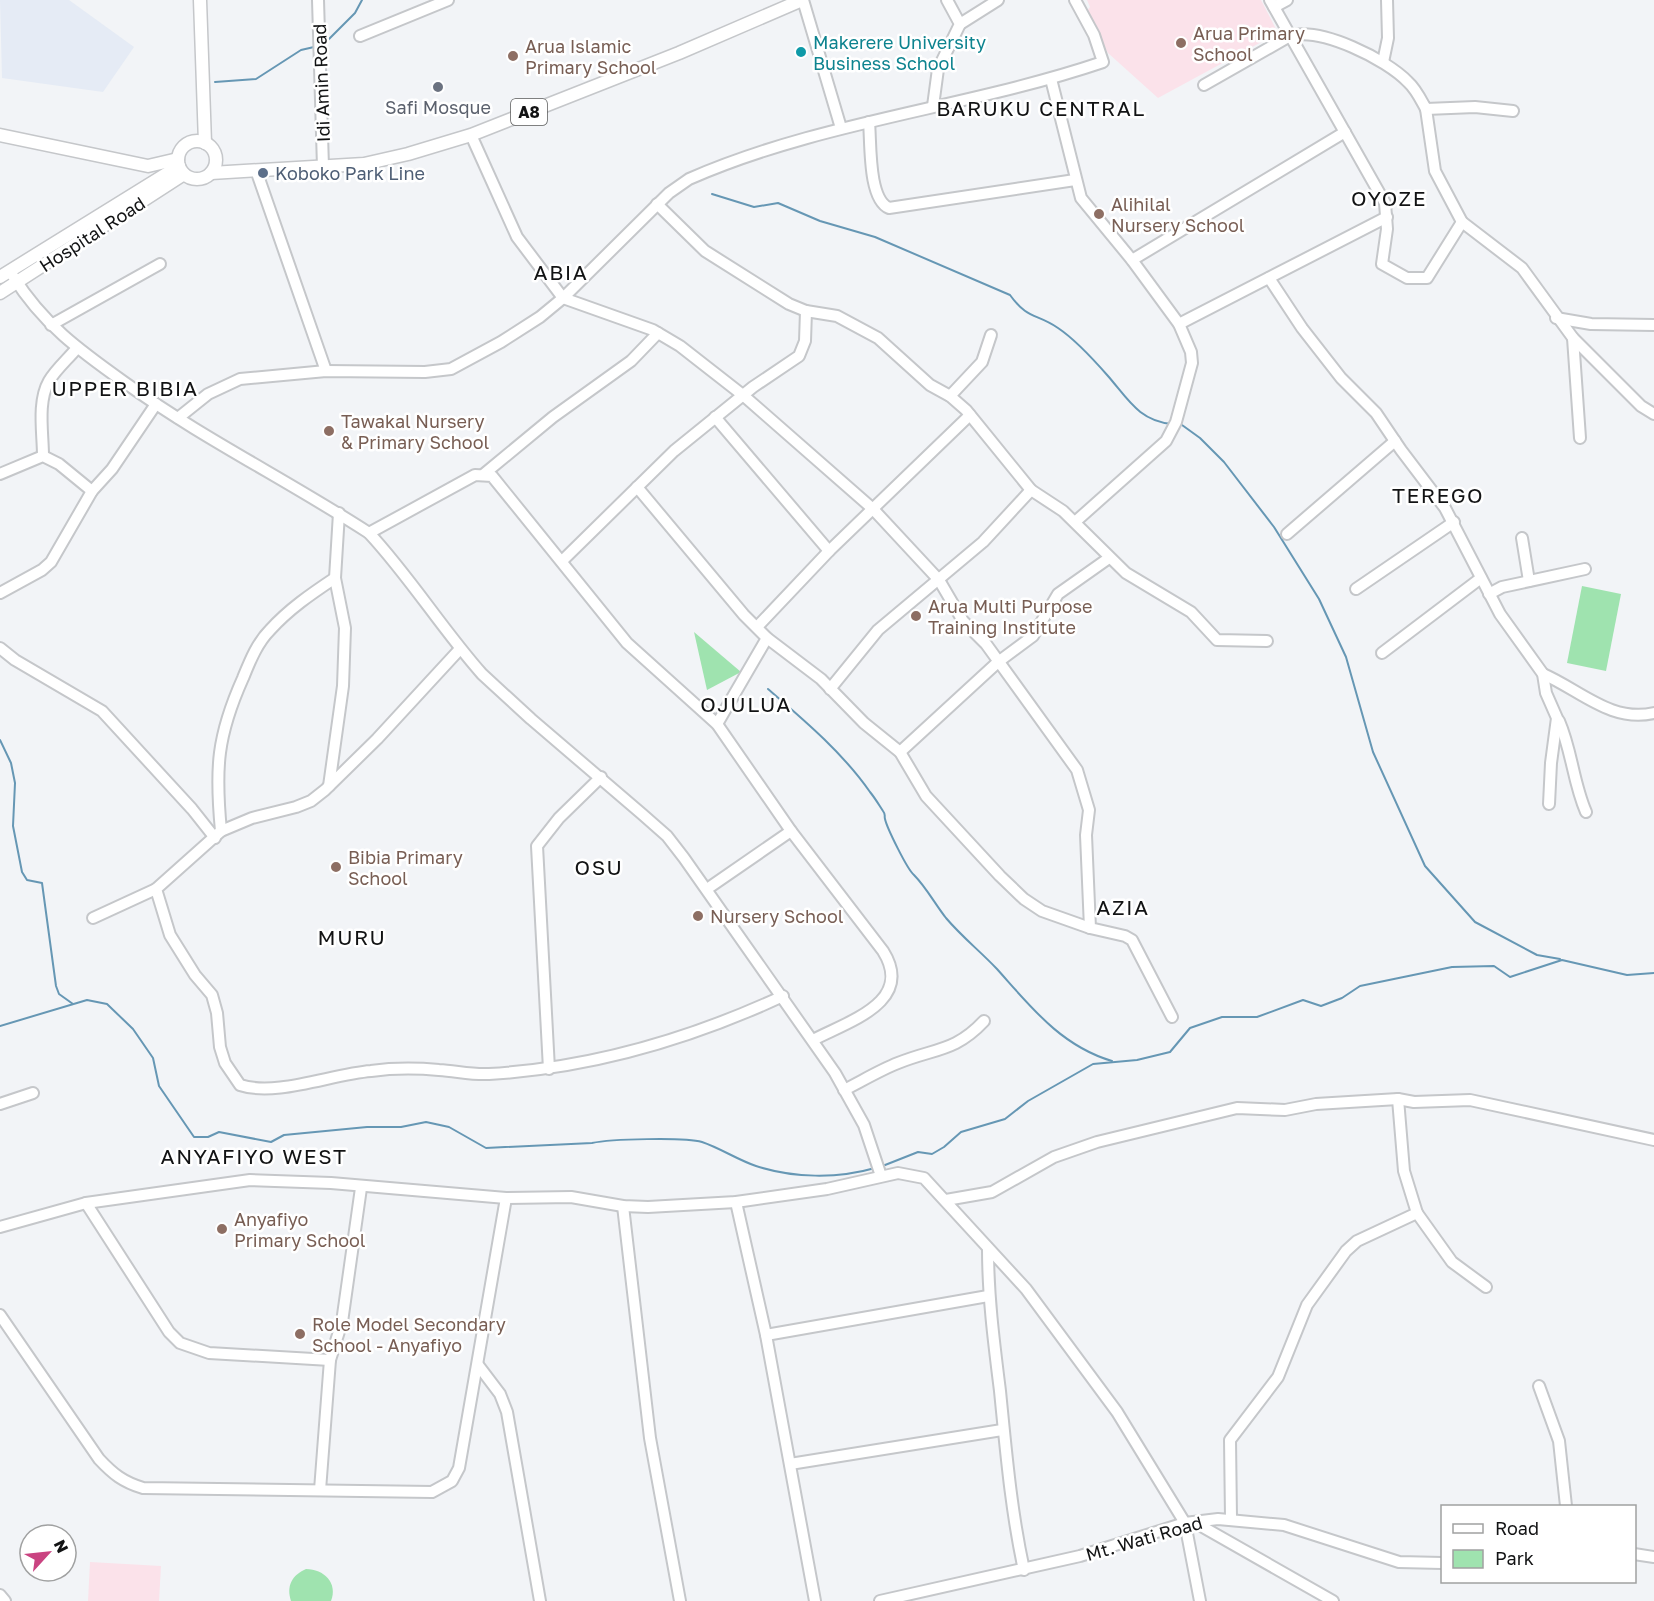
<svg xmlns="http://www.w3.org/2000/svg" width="1654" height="1601" font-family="'Golos Text',sans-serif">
	<rect width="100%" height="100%" fill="#f2f4f7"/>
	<polygon fill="#e5ebf5" points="0,0 69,0 134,47 103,92 2,78"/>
	<g fill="#fbe2ea">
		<polygon points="1087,0 1261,0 1278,33 1158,98 1108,53 1086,12 1090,7"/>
		<polygon points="90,1562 161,1566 159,1601 88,1601"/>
	</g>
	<g fill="#9fe3af">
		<polygon points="1582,586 1621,594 1606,671 1567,663"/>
		<polygon points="694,632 741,672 707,690"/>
		<path d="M306,1569c18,0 32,14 25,32h-40c-5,-15 1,-26 15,-32z"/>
	</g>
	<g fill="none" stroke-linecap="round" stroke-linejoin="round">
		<g stroke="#6697b4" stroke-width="2">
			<polyline points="323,45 355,13 362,0"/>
			<polyline points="215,82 256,79 301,50 314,47"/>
			<path d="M712,194l42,13 24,-4 42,18 55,16 135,58c18,25 26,18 48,33 18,12 36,32 50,48 20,23 31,45 64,48"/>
			<polyline points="1177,425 1182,425 1200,438 1224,462 1274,527 1319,599 1346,657 1373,752 1425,866 1475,922 1537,955 1560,959"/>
			<path d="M768,689c36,31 75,64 102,103 5,6 9,13 13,19 3,4 1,4 2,8 2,9 22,50 29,56 12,12 21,29 32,43 16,19 34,33 51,51 34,38 64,77 115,92"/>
			<polyline points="0,740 11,763 15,783 13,826 22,872 27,880 42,883 56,986 59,994 73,1004"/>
			<path d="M0,1026l87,-26 20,4 26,25 20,29 6,28 35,51h14l11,-5 52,10 13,-7 83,-8h34l25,-5 23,5 37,21 106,-5c18,-4 93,-6 110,-1 18,6 36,18 54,24 37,12 81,13 119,2"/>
			<polyline points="880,1167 918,1152 932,1154 944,1147 961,1132 1005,1119 1028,1101 1093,1064 1137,1060 1170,1052 1190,1028 1222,1017 1257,1017 1303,1000 1321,1006 1342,998 1360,986 1452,967 1494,966 1510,977 1562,960 1627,975 1654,973"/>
		</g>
		<g stroke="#c5c7ca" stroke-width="14">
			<g id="minor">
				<polyline points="318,0 323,167"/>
				<polyline points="803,0 841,128"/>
				<polyline points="1270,0 1385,203 1387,229 1382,264 1407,278 1427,278 1462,222"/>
				<polyline points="1274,7 1287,0"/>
				<polyline points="960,24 998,0"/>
				<polyline points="360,36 448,0"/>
				<polyline points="1383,62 1388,38 1387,0"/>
				<polyline points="1051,79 1081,198 1132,260 1179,324 1191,352 1192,363 1176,422 1166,441 1075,522"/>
				<path d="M1204,85l86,-49c31,-9 96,23 118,46 8,7 13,18 18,27l49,-2 38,4"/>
				<polyline points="933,106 938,69 960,24 947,0"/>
				<polyline points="1426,109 1435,171 1462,222 1522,268 1573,338 1641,406 1654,414"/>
				<path d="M869,122c2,21 -1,77 20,86l186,-28"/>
				<polyline points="471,135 517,237 563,298 653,330 680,346 744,396 873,509 939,580 963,621 986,644 1077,770 1089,810 1086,835 1090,928 1125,936 1132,940 1172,1017"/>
				<polyline points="256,170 326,371"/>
				<polyline points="657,204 705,251 789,304 806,311 837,316 878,338 930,385 950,396 966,410 1031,490 1063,511 1126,573 1191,612 1217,640 1267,641"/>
				<polyline points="1132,260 1345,132"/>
				<path d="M13,276c30,48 66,74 111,106 78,56 165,99 245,151 41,44 73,96 113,141l49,45 111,95 25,22 17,22 151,215 29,52 17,51"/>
				<polyline points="1269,278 1302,328 1341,378 1376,413 1401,450 1445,508 1500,614 1543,674 1546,693 1557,718 1551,763 1549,804"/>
				<polyline points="1556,318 1591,324 1654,325"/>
				<polyline points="1179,324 1387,217"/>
				<polyline points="51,325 160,264"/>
				<polyline points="1573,338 1580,438"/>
				<polyline points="950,396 982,362 991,335"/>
				<polyline points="715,417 829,551"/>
				<path d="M178,418l30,-24 32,-15 86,-8 99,1 26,-3 50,-27 39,-25 23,-19 106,-105 20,-14c132,-58 278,-71 414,-117l-9,-27 -19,-35"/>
				<path d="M43,456c0,-23 -6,-54 6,-75 7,-12 19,-22 28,-33"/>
				<polyline points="0,474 43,456 59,464 92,491"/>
				<polyline points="484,474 553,417 631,361 658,333"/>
				<polyline points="637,487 744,615 767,638 821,679 864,723 900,752 926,796 1000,876 1024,899 1042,911 1090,928"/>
				<path d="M369,533l106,-58 17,1 135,167 90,81 74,107 92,120c32,51 -34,70 -70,89"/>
				<polyline points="1287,534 1395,441"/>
				<polyline points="1522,538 1529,581"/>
				<polyline points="562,561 674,451 753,387 799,356 805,341 806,311"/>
				<polyline points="1356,589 1454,522"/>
				<polyline points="0,593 42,570 51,562 92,491 112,469 156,404"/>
				<polyline points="1489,594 1502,587 1585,569"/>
				<polyline points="757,627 829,551 970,415"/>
				<polyline points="0,648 15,660 102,711 192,809 215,838"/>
				<path d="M460,649l-83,90 -52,51 -14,11 -15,6 -44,11 -31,13 -65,58 14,46 25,40 17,20 5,18 3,34 5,16 15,22c36,12 92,-11 131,-14 22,-3 45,-3 68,-1 17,1 33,5 50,4 102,-6 201,-35 294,-78"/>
				<polyline points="1382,653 1481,578"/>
				<path d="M1543,674c37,16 68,49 111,39"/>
				<polyline points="830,689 878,630 983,542 1031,490"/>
				<path d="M1559,721c13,30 14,61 27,91"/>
				<polyline points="717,724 767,638"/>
				<polyline points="900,752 998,662 1033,636 1058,594 1109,558"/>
				<polyline points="329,786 343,686 345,628 335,578 339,513"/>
				<path d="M221,831c-6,-63 -4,-95 22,-153 7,-17 14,-35 27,-48 19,-21 41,-36 65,-52"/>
				<polyline points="707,889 791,831"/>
				<polyline points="93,918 156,889"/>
				<polyline points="549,1069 537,846 559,818 601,777"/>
				<path d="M844,1090c18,-9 36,-20 54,-27 37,-15 57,-11 86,-42"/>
				<polyline points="0,1104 33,1093"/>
				<polyline points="946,1200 992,1192 1054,1157 1097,1142 1237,1108 1285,1110 1316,1104 1398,1099 1414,1102 1470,1100 1654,1140"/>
				<polyline points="736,1202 766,1335 815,1601"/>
				<polyline points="86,1203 169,1332 180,1343 209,1353 330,1360"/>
				<polyline points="623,1206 650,1438 680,1601"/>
				<polyline points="1417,1213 1452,1262 1486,1287"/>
				<polyline points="0,1227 86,1203 250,1180 331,1183 506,1198 571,1197 623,1206 648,1207 736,1202 827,1189 898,1173 924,1178 1026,1289 1117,1412 1185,1523 1200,1601"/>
				<path d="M988,1249c0,48 6,94 12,142 6,60 11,120 24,179"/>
				<path d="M0,1315l99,144c14,15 24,23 44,29l289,4 20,-11 7,-13 47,-270"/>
				<polyline points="766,1335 988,1296"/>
				<polyline points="478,1365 500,1394 507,1412 540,1601"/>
				<polyline points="1539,1386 1559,1441 1566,1506"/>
				<polyline points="790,1464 1002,1430"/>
				<polyline points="320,1490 330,1360 342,1322 361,1188"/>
				<polyline points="1231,1518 1230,1440 1278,1377 1307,1305 1346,1251 1357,1241 1417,1213 1404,1171 1398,1099"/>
				<polyline points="1194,1522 1333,1601"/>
				<polyline points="1634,1554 1654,1557"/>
				<polyline points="0,1595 5,1601"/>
				<polyline points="880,1601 1080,1556 1185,1523 1218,1519 1284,1525 1399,1562 1442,1563"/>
			</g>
		</g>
		<g stroke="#c5c7ca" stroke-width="15">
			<g id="major">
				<polyline points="200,0 205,143"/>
				<polyline points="0,135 148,166 178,159"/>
				<circle cx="197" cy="160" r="19"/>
				<polyline points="211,173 364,164 408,154 471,135 679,53 802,0"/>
				<polyline points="0,277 179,166"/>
				<polyline points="0,293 184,174"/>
			</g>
		</g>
		<use href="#minor" stroke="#fff" stroke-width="10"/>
		<use href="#major" stroke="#fff" stroke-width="12"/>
	</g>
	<g fill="#8d6e63" stroke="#fff" stroke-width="2">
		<circle cx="1181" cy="43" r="6"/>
		<circle cx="513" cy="56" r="6"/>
		<circle cx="1099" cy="214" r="6"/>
		<circle cx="329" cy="431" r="6"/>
		<circle cx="916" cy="616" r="6"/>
		<circle cx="336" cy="867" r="6"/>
		<circle cx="698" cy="916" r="6"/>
		<circle cx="222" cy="1229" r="6"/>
		<circle cx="300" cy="1334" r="6"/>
	</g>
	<circle fill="#0f9aa8" stroke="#fff" stroke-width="2" cx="801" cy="52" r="6"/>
	<circle fill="#6b7280" stroke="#fff" stroke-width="2" cx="438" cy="87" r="6"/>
	<circle fill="#5c6f8a" stroke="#fff" stroke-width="2" cx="263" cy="173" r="6"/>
	<g text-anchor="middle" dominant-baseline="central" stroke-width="5" stroke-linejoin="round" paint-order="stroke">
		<rect fill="#fff" stroke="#595a5a" stroke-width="1.5" x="511" y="99" width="36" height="26" rx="4.5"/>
		<g font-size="16" font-weight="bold" fill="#121314">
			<text x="529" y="112">A8</text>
		</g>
		<g font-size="18" fill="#785e54" stroke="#fff" text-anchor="start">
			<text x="1193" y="33">Arua Primary<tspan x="1193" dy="21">School</tspan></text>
			<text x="525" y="46">Arua Islamic<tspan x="525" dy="21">Primary School</tspan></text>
			<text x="1111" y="204">Alihilal<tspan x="1111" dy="21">Nursery School</tspan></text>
			<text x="341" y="421">Tawakal Nursery<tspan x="341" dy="21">&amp; Primary School</tspan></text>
			<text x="928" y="606">Arua Multi Purpose<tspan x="928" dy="21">Training Institute</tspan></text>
			<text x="348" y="857">Bibia Primary<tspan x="348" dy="21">School</tspan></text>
			<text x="710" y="916">Nursery School</text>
			<text x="234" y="1219">Anyafiyo<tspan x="234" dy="21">Primary School</tspan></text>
			<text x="312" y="1324">Role Model Secondary<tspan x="312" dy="21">School - Anyafiyo</tspan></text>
		</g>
		<g font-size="18" fill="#0d838f" stroke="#fff" text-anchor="start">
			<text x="813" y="42">Makerere University<tspan x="813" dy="21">Business School</tspan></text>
		</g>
		<g font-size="18" fill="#121314" stroke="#fff">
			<text transform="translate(321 83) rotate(-92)">Idi Amin Road</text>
			<text transform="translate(92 234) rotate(-33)">Hospital Road</text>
			<text transform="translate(1144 1538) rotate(-16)">Mt. Wati Road</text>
		</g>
		<g font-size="18" fill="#5b616d" stroke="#fff">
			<text x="438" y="107">Safi Mosque</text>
		</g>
		<g font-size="18" fill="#4e5e75" stroke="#fff" text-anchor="start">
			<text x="275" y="173">Koboko Park Line</text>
		</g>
		<g font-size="21" letter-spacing="1.5" fill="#121314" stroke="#fff">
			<text x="1041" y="108">BARUKU CENTRAL</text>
			<text x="1389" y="198">OYOZE</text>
			<text x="561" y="272">ABIA</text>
			<text x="125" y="388">UPPER BIBIA</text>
			<text x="1438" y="495">TEREGO</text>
			<text x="746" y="704">OJULUA</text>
			<text x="599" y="867">OSU</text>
			<text x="1123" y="907">AZIA</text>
			<text x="352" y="937">MURU</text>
			<text x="254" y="1156">ANYAFIYO WEST</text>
		</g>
	</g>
	<rect x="1441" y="1505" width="195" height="78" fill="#ffffff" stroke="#a0a1a1" stroke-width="1.5"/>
	<rect x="1453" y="1524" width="30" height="9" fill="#ffffff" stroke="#a0a1a1" stroke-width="1.5"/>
	<text x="1495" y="1535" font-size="18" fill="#121314">Road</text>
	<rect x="1453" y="1550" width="30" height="18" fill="#9fe3af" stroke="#a0a1a1" stroke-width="1.5"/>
	<text x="1495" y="1565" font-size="18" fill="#121314">Park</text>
	<g transform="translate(48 1553) rotate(63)"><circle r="28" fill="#ffffff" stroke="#a0a1a1" stroke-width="1.5"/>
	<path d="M0-4.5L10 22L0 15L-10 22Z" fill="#ca4381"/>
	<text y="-9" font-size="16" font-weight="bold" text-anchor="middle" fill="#121314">N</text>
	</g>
</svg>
